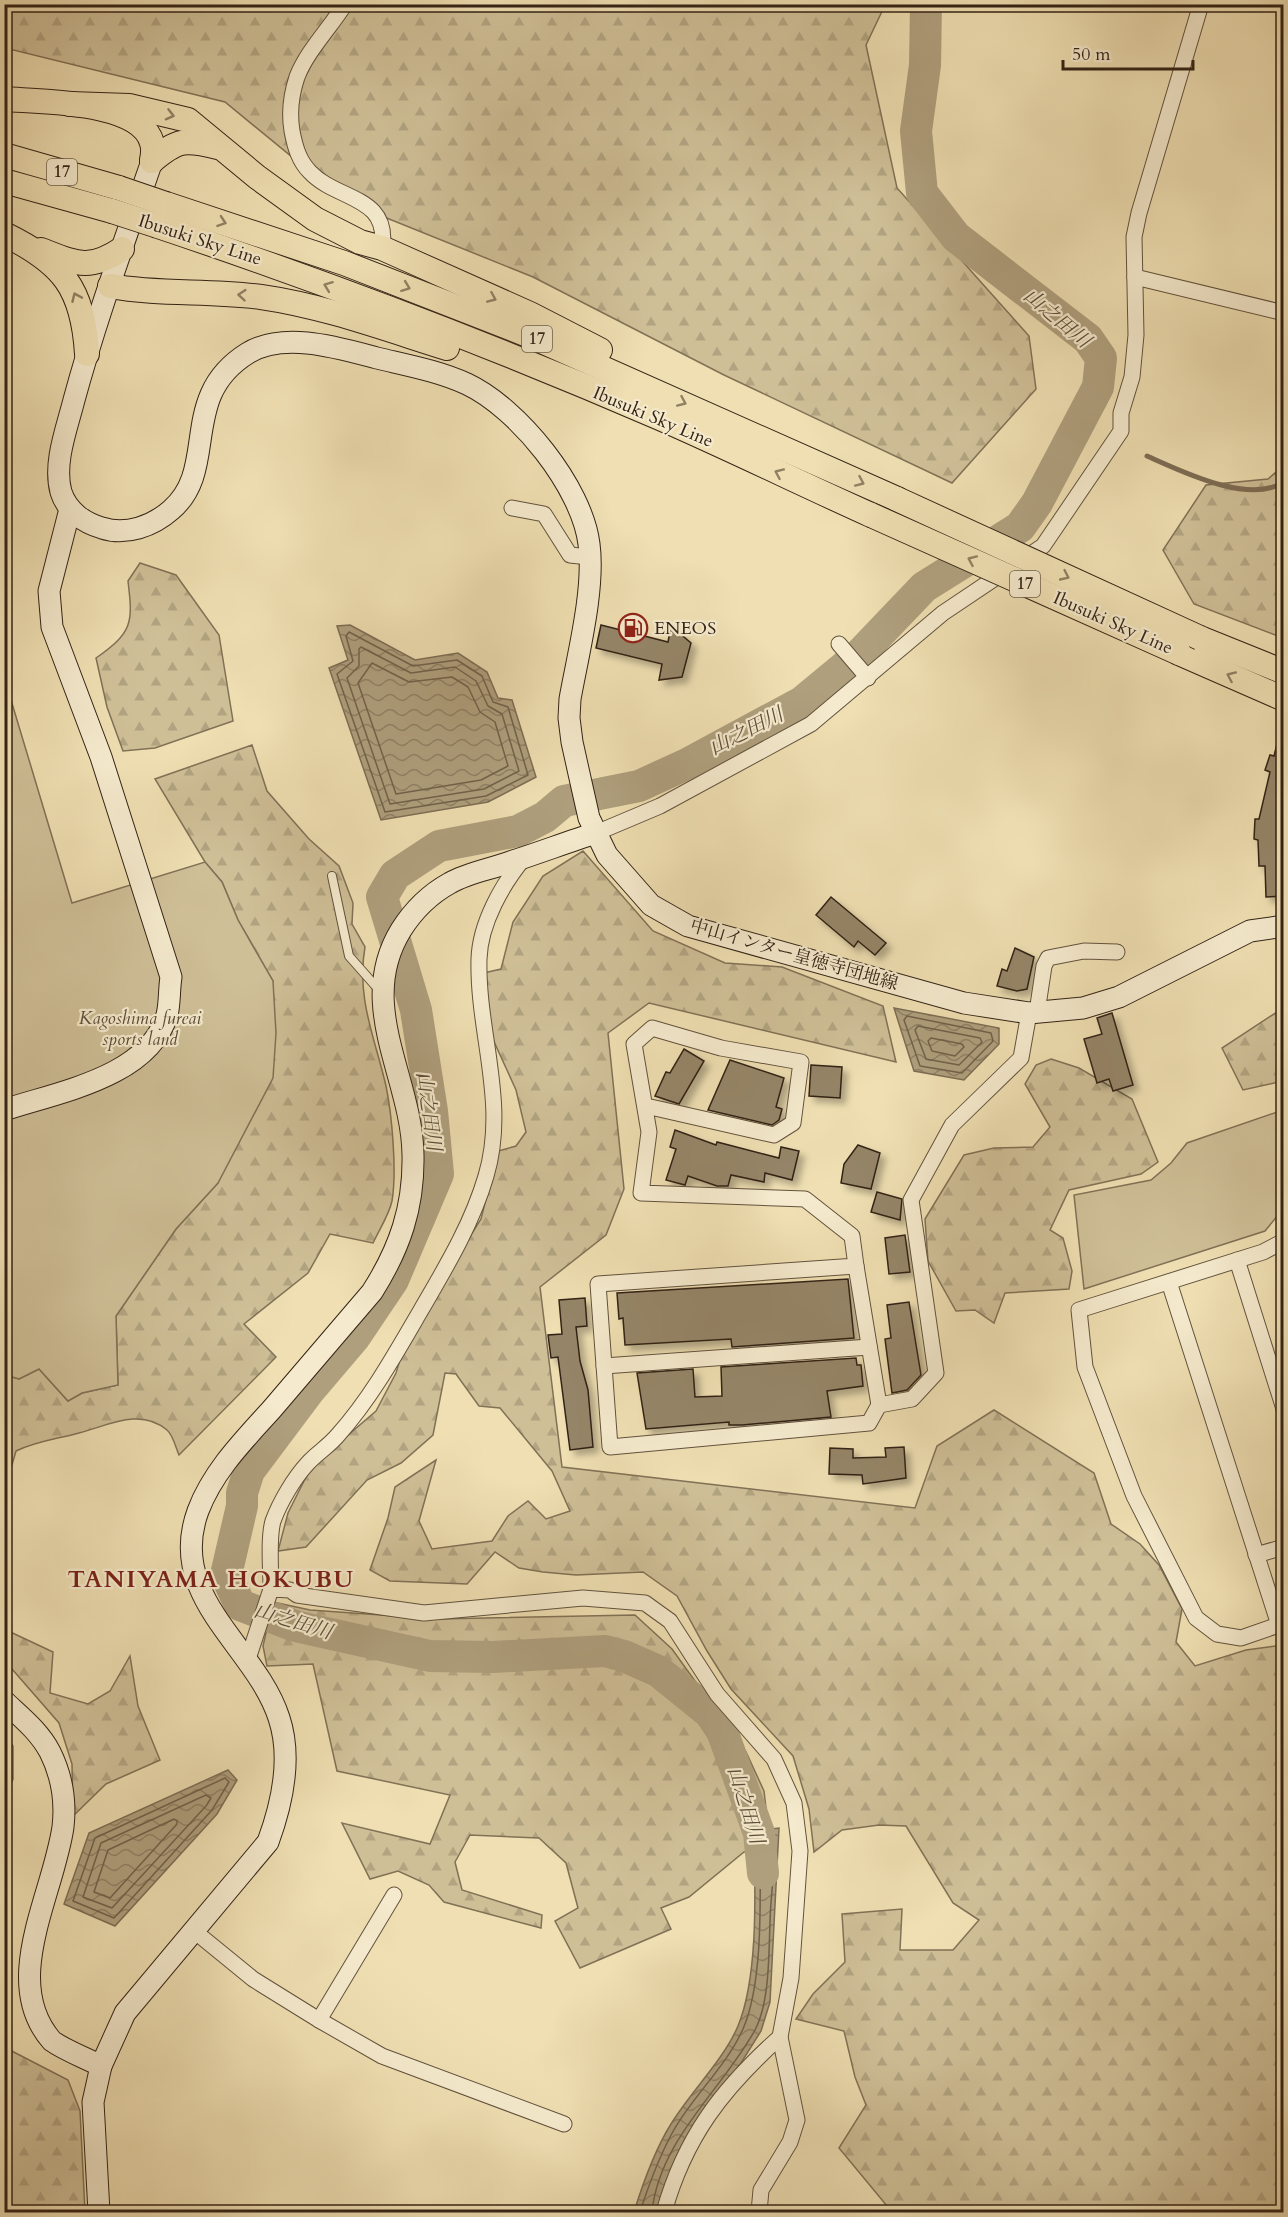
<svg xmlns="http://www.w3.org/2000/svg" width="1288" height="2217" font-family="Cardo,'Noto Serif JP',serif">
	<defs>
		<pattern id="forest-firs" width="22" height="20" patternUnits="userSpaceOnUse" patternTransform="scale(1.5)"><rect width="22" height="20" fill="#cfbf97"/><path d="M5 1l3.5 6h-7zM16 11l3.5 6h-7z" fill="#b2a481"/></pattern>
		<pattern id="water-waves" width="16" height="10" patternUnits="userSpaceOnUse" patternTransform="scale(1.5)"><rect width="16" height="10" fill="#af9f7d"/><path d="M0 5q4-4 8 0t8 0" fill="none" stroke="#8f8165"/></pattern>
		<filter id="shadow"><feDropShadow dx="5.5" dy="5.5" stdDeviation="3" flood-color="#0004"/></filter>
	</defs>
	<rect width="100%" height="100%" fill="#efdfb2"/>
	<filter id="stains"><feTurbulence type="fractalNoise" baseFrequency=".00333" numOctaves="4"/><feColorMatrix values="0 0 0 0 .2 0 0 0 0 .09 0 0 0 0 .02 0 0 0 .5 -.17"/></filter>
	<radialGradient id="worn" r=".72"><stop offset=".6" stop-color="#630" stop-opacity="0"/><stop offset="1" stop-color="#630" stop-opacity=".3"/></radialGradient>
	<g fill="url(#forest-firs)" stroke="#817156" stroke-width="1.5">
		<polygon points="5,5 885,5 866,45 897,188 1029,336 1036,389 952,483 724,375 533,277 347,202 225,102 5,48"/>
		<polygon points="1283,466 1283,638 1194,604 1163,550 1206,485 1268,479"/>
		<path d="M140,563l36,12 43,60 14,86 -78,27 -32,3 -16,-44 -11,-49c37,-26 37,-35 32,-77z"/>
		<path d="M252,745l15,46 42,48 30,27 14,37 -1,21 13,23c-9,51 10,91 21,139 6,29 11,86 6,115 -3,14 -13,29 -19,42l-43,-9 -22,39 -64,51 32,33 -97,98c-3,-7 -6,-20 -12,-25 -27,-23 -60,-4 -88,3 -22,6 -42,8 -63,18l-11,38v-114l14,4 20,-10 29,32 14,-8 36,-8 -2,-69 60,-87 42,-46 55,-202 -35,-61 -16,-38 -17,-20 -50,-83z"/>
		<polygon points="583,851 653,931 725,963 782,967 883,1006 896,1062 649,1003 608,1033 624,1189 606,1235 540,1287 562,1467 915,1508 937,1446 994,1410 1094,1473 1111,1524 1140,1544 1159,1565 1182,1609 1176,1642 1195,1666 1246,1650 1283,1645 1283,2212 892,2212 839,2148 866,2105 855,2077 844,2031 796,2019 813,1994 845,1962 842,1914 902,1909 900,1950 953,1950 979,1920 953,1903 906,1826 879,1825 842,1830 814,1852 809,1809 793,1756 731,1689 707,1651 677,1596 643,1572 576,1575 543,1572 519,1568 495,1552 467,1584 390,1581 370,1570 388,1518 395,1487 436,1460 419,1521 432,1549 492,1541 508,1516 528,1501 546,1519 570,1511 552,1471 500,1408 479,1406 456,1374 445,1373 433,1435 401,1463 367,1480 306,1547 278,1551 288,1513 311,1467 376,1411 396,1373 407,1337 481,1219 498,1151 516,1146 526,1132 516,1090 491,1035 479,974 501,969 513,922 543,876"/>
		<polygon points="1283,1008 1283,1081 1243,1090 1222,1048"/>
		<polygon points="1051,1059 1079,1068 1132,1099 1158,1162 1141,1174 1069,1190 1050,1230 1063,1238 1072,1271 1069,1289 1005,1293 994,1323 975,1310 956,1311 928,1261 925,1219 964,1155 994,1148 1033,1147 1050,1127 1025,1084 1036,1065"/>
		<polygon points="273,1602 310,1610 438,1619 635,1615 672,1649 746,1752 764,1791 771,1852 744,1852 689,1897 661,1908 671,1929 580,1968 555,1921 578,1908 566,1863 539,1838 470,1835 455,1862 462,1890 542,1915 541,1928 444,1902 429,1885 398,1871 370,1879 342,1823 430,1844 450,1795 337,1771 313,1664 267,1666 263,1646"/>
		<polygon points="4,1629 53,1652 50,1693 88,1704 110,1691 130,1656 138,1706 160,1760 106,1784 73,1816 72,1764 59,1723 5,1661"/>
		<polygon points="5,1736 13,1746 13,1779 5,1797"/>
		<polygon points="4,2047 68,2080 80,2111 85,2212 5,2212"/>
	</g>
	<g fill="#cfbf97" stroke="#817156" stroke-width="1.5">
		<polygon points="5,680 72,903 205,862 222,882 238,920 273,981 276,1033 273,1078 218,1183 176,1229 116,1316 118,1385 82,1393 68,1401 39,1369 19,1379 5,1375"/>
		<polygon points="1283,1110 1283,1209 1265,1231 1084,1289 1074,1195 1151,1180 1171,1163 1187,1143"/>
	</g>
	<g fill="url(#water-waves)" stroke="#7d6d54" stroke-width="1.5">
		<polygon points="350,625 415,660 458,653 487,672 498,698 512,700 536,777 488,802 381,820 329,668 348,660 337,626"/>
		<polygon points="894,1008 999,1028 999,1044 964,1080 914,1071"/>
		<polygon points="228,1770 237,1780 217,1814 115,1926 64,1904 89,1833"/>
		<path d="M779,1828l-9,174 -9,29 -25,40 -43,55 -14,25 -21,61h-24c9,-29 20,-61 37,-88 20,-33 52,-63 67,-98 21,-51 17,-139 16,-195z"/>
	</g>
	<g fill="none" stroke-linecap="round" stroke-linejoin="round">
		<g stroke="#71614a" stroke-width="1.5">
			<polygon points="349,632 413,666 457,660 482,676 493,702 508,707 528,775 486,796 385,812 337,674 353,661 346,636"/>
			<polygon points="361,647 411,673 455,667 476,681 488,706 502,714 519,771 484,789 390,804 347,678 359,666 359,649"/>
			<polygon points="372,663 409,682 452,677 468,687 480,712 495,722 508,766 481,780 396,794 358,683"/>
			<polygon points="907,1016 991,1033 993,1041 962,1073 920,1066 904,1020"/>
			<polygon points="918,1026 980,1038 982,1042 959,1065 926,1059 915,1030"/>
			<polygon points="931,1038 962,1044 964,1047 955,1056 932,1051 928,1041"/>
			<polygon points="225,1778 229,1782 212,1810 114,1918 73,1901 95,1838"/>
			<polygon points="206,1795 211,1798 206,1806 112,1908 83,1897 101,1843"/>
			<polygon points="174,1819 177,1821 177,1824 110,1898 94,1892 108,1850"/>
			<path d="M640,2212c9,-28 20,-58 35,-84 20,-34 52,-63 68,-99 21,-48 17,-136 17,-190l11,-4c6,11 1,53 0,68 -3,37 1,95 -16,127 -33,60 -96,110 -103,182"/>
		</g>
		<path stroke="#7d6d54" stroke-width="5" d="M1147,456c34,15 102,49 137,26"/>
		<polyline stroke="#af9f7d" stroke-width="32" points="763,1873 759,1833 722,1731 710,1713 658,1671 624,1656 605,1651 493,1657 430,1656 295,1626 240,1605 226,1575 242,1506 242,1493 249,1471 309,1391 354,1338 393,1280 438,1174 432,1111 416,1010 382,897 395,875 439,846 518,831 545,817 564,801 639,786 687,764 802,702 860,654 924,587 1020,527 1037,503 1098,387 1101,358 1088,339 956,237 922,193 916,131 925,65 926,4"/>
	</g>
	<g fill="#958567" stroke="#332316" stroke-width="1.5" filter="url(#shadow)">
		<polygon points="601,625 668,642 671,626 691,643 682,677 659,680 662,664 596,648"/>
		<polygon points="1278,740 1284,740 1284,832 1281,832 1284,896 1266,897 1265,866 1259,866 1258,840 1254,839 1255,819 1259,819 1270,772 1265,770 1270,755 1274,756"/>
		<polygon points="831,897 886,943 875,955 858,941 854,947 816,915"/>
		<polygon points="1015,948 1034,957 1027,989 1017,991 997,986 1002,969 1007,971"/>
		<polygon points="1112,1013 1133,1085 1113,1091 1109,1079 1097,1083 1084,1039 1102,1034 1097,1018"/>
		<polygon points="684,1049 704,1061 679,1104 655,1096 666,1072 670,1073"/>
		<polygon points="730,1060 784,1078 776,1107 782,1109 779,1120 772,1125 708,1110"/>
		<polygon points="811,1065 842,1067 840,1098 809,1096"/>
		<polygon points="675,1130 716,1145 717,1142 779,1158 781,1147 799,1151 792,1180 765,1173 764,1182 731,1175 728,1186 717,1186 688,1176 685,1185 666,1180 676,1149 670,1147"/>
		<polygon points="858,1145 880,1153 871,1189 841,1183 844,1164"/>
		<polygon points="877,1192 902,1199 900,1220 871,1212"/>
		<polygon points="905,1235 910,1272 889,1274 885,1238"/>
		<polygon points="848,1279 854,1338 732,1347 731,1339 625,1345 623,1318 619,1319 617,1293"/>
		<polygon points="585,1298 587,1326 576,1327 580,1361 588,1390 593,1447 570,1450 558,1357 551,1358 548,1335 562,1334 559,1300"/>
		<polygon points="909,1302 921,1375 907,1390 892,1393 885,1339 891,1338 887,1305"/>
		<polygon points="856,1358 857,1365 861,1365 863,1386 827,1391 831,1417 742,1425 729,1425 729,1422 646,1429 637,1373 693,1369 695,1397 722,1396 721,1367"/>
		<polygon points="904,1447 906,1478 863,1484 862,1475 829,1474 830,1448 853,1449 853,1458 886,1457 885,1448"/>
	</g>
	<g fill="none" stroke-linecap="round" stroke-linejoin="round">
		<g stroke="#62523d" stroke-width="10">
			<polyline id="lane" points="332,876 349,956 379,990"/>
		</g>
		<g stroke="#62523d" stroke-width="17">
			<g id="street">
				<path d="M345,4c-15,24 -38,47 -48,73 -6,18 -8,36 -5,54 3,16 7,30 18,41 27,29 80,23 72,76"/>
				<polyline points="1135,277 1284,313"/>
				<polyline points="512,508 544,514 570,555 589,557"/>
				<polyline points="839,644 868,678"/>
				<polyline points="596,833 660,806 811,724 943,613 1043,546 1121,431 1121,413 1132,377 1136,335 1134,237 1139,213 1201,4"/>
				<polyline points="1037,1012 1044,966 1048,958 1084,951 1117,952"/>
				<polyline points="646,1106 774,1135 793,1123 801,1062 721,1048 652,1028 634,1044 649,1132 641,1193 805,1199 852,1236 856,1266 598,1284 610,1447 869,1423 879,1405 912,1399 936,1373 911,1200 952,1125 1021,1058 1029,1013"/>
				<polyline points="1284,1241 1263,1252 1079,1310 1085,1367 1134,1496 1196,1618 1217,1634 1241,1638 1284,1623"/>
				<polyline points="1237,1260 1284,1409"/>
				<polyline points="856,1266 879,1405"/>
				<polyline points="1169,1282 1279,1625"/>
				<polyline points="604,1366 869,1347"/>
				<polyline points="1256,1555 1284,1547"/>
				<path d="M271,1589c0,-18 -3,-51 2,-68 7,-19 21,-43 35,-58 9,-10 21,-17 30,-28 33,-37 58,-82 83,-125 25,-43 51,-86 65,-134 22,-73 -9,-144 -7,-217 1,-36 24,-76 46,-102"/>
				<polyline points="247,1662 271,1589 290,1590 297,1595 424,1613 583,1598 645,1603 670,1621 717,1694 774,1759 794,1803 800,1851 791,1978 780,2037 797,2120 790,2142 761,2190 759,2212"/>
				<polyline points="193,1930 253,1979 319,2020 394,1895"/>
				<polyline points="319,2020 382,2056 564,2124"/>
				<path d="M664,2212c21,-75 58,-123 116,-175"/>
			</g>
		</g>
		<g stroke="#332316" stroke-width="23">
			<g id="secondary">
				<path d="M152,161c-27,79 -56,158 -78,239 -7,28 -21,63 -13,92 6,19 23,31 41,36 24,8 51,-2 69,-18 49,-42 6,-113 77,-157 36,-22 91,-5 129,5 29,7 62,13 90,26 51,24 115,103 122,160 6,45 -11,110 -19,155l-1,19 3,24 10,45 7,31 18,37 44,50 37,21 276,77 65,10 54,-5 36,-11 131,-66 34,-5"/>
				<path d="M4,1110c54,-18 145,-33 163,-95 3,-12 2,-26 4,-38l-70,-220 -49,-130 -3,-36 21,-82"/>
				<path d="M4,1701c17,16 35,30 46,51 11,22 16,49 13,75 -10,69 -63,155 -11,214 14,10 34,17 49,25"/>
				<path d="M99,2212l-6,-110 8,-36 24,-53 143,-171c14,-38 24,-85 11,-124 -23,-72 -113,-120 -81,-207 15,-40 46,-71 74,-102 33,-39 67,-78 100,-117 28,-44 42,-85 41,-137 -1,-78 -58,-150 -12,-225 12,-19 29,-36 49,-47 17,-10 41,-14 60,-21 29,-9 57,-20 86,-29"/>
			</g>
		</g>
		<g stroke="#332316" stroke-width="26">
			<g id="primary">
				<path d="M4,99c36,3 137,1 148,44 2,6 1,12 0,18"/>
				<polyline points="70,104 129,106 188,120 257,177 315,219 360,242 382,248 530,314 600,350"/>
				<polyline points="4,155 119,188"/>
				<path d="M152,161c26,-22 33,-22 66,-14"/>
				<polyline points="4,181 112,211"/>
				<polyline points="166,204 344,263 528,335 897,499"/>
				<path d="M158,226c170,57 338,121 502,192 71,31 140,65 211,97"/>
				<path d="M4,234c59,29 79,54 83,120"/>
				<path d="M41,250c36,14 48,21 81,-1"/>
				<path d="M110,286c50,9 100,4 151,11 63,9 125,32 186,51"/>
				<polyline points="1200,638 1284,672"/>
				<polyline points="1179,653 1284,699"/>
			</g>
		</g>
		<use href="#lane" stroke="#f5eacd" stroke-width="8"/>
		<use href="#street" stroke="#f5eacd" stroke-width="15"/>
		<use href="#secondary" stroke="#f5eacd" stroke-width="21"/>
		<use href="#primary" stroke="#efdfb2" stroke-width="24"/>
		<g stroke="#332316" stroke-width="26" stroke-linecap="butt">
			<g id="primary-bridge">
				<polyline points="119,188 166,204"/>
				<polyline points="112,211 158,226"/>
				<polyline points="897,499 1200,638"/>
				<polyline points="871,515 1179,653"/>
			</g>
		</g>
		<use href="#primary-bridge" stroke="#efdfb2" stroke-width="24"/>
	</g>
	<defs><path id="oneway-chevron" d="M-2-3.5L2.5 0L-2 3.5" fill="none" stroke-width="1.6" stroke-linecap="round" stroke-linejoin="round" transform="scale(1.5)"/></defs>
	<g stroke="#918164">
		<use href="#oneway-chevron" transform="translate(170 115) rotate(14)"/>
		<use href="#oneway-chevron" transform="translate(222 222) rotate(19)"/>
		<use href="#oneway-chevron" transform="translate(328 286) rotate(-159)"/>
		<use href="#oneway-chevron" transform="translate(406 287) rotate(21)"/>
		<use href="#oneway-chevron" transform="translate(242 295) rotate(-175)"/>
		<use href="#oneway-chevron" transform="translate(76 297) rotate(-114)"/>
		<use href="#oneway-chevron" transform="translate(492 298) rotate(23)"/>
		<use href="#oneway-chevron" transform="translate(682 402) rotate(24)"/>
		<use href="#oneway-chevron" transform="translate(779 473) rotate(-156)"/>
		<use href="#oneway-chevron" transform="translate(860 482) rotate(24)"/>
		<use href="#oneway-chevron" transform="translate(972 560) rotate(-156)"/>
		<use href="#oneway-chevron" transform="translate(1065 576) rotate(25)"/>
		<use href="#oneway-chevron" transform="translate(1231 676) rotate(-156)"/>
	</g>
	<defs>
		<g id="fuel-ring" transform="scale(1.5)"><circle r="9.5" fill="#f5eacd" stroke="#8f2418" stroke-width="1.5"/><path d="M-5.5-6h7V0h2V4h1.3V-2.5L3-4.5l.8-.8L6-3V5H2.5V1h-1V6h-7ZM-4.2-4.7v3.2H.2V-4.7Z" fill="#8f2418"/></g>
	</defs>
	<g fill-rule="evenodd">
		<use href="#fuel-ring" x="633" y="628"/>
	</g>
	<g text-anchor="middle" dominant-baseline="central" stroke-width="4.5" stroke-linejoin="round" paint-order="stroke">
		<g fill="#f5eacd" stroke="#6d5f4d" stroke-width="1.5">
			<rect x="47" y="159" width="30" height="26" rx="4.5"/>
			<rect x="522" y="326" width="30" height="26" rx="4.5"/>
			<rect x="1010" y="571" width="30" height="26" rx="4.5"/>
		</g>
		<g font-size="16" font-weight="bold" fill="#332316">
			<text x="62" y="172">17</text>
			<text x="537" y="339">17</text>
			<text x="1025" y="584">17</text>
		</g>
		<g font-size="18" fill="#332316" stroke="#f5eacd">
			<text transform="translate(200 240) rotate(18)">Ibusuki Sky Line</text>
			<text transform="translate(653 417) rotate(23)">Ibusuki Sky Line</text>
			<text transform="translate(1113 623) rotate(24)">Ibusuki Sky Line</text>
			<text transform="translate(794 955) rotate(16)">中山インター皇徳寺団地線</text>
		</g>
		<g font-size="18" fill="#332316" stroke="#f5eacd" text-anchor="start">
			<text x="654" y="628">ENEOS</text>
		</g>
		<g font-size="18" font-style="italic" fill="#5a4a36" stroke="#f5eacd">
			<text x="140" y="1018">Kagoshima fureai<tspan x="140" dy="21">sports land</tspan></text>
		</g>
		<g font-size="20" font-style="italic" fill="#5e4e3a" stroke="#f5eacd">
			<text transform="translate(1057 318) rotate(40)">山之田川</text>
			<text transform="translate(746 731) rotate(-27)">山之田川</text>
			<text transform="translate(429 1111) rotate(82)">山之田川</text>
			<text transform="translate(293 1621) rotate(17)">山之田川</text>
			<text transform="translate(746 1805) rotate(73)">山之田川</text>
		</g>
		<g font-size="24" font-weight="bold" letter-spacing="1.5" fill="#7a1f14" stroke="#f5eacd">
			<text x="211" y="1579">TANIYAMA HOKUBU</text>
		</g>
	</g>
	<rect width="1288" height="2217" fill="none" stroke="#efdfb2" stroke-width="24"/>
	<rect x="6" y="6" width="1276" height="2205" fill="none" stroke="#332316" stroke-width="3"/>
	<rect x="12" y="12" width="1264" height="2193" fill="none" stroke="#332316" stroke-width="1.5"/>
	<path d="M1063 60v9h130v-9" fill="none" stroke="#332316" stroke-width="3"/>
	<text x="1072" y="60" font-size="18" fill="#332316" stroke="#f5eacd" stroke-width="4.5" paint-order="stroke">50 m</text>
	<rect width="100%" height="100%" filter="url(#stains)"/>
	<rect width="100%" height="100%" fill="url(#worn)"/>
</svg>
